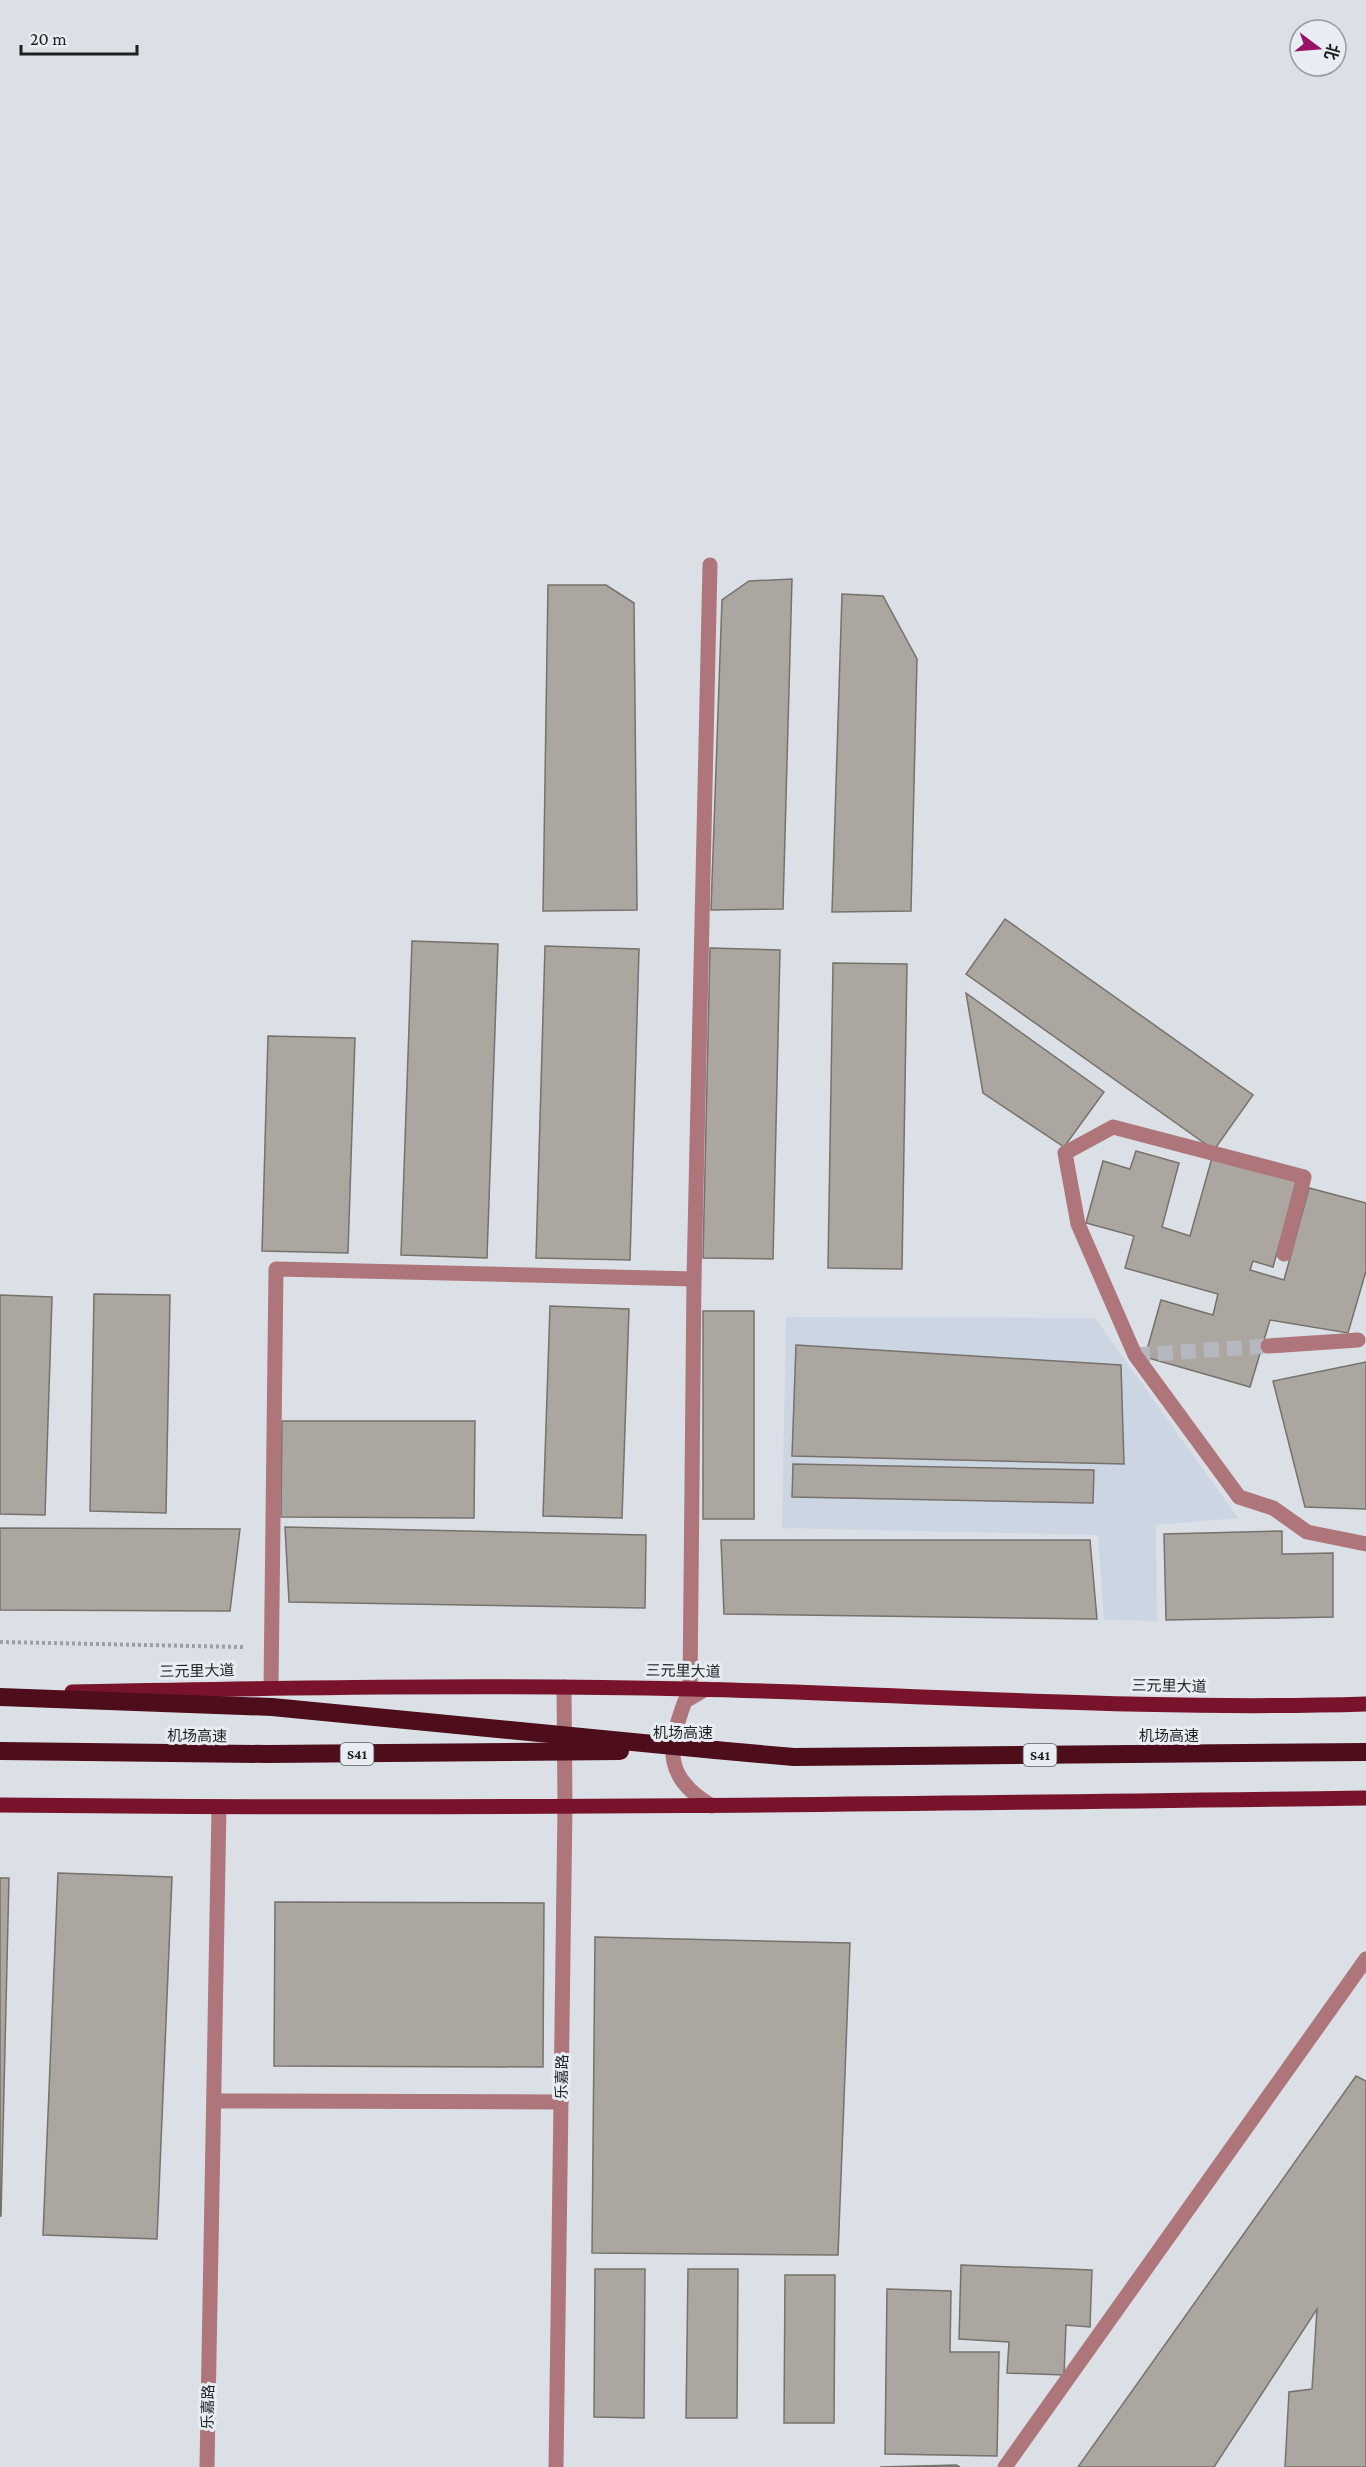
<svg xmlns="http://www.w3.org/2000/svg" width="1366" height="2467" font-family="'Crimson Pro','Noto Sans SC',serif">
	<rect width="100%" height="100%" fill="#dbe0e6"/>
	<polygon fill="#ccd6e2" points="786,1317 1095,1318 1238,1518 1156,1525 1157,1621 1104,1620 1098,1535 782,1528"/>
	<g fill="#aca6a1" stroke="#77716c" stroke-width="1.5">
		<polygon points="792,579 783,909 711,910 722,600 749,581"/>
		<polygon points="548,585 606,585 634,603 637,910 543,911"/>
		<polygon points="842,594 883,596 917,659 911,911 832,912"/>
		<polygon points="1005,919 1253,1095 1214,1150 966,974"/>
		<polygon points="412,941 498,944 487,1258 401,1255"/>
		<polygon points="545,946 639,949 630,1260 536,1258"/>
		<polygon points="710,948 780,950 773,1259 703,1258"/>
		<polygon points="833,963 907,964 902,1269 828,1268"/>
		<polygon points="966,993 1104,1092 1064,1147 983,1093"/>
		<polygon points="268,1036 355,1038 348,1253 262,1251"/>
		<polygon points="1136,1151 1179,1163 1162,1227 1190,1236 1212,1158 1297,1181 1273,1267 1253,1261 1250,1270 1284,1280 1309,1188 1366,1203 1366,1271 1348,1333 1270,1320 1250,1387 1145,1357 1161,1300 1213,1315 1218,1294 1125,1268 1134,1236 1086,1223 1103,1161 1130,1169"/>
		<polygon points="94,1294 170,1295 166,1513 90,1511"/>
		<polygon points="0,1295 52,1297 45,1515 0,1514"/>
		<polygon points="550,1306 629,1309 622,1518 543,1516"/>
		<rect x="703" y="1311" width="51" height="208"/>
		<polygon points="796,1345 1121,1365 1124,1464 792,1456"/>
		<polygon points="1366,1362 1366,1509 1305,1507 1273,1381"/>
		<polygon points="282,1421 475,1421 474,1518 281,1517"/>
		<polygon points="793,1464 1094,1470 1093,1503 792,1497"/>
		<polygon points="285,1527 646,1535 645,1608 289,1602"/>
		<polygon points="0,1528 240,1529 230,1611 0,1610"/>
		<polygon points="1282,1531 1282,1554 1333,1553 1333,1617 1166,1620 1164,1534"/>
		<polygon points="721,1540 1090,1540 1097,1619 724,1614"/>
		<polygon points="58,1873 172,1877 157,2239 43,2235"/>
		<polygon points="0,1878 9,1878 1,2216 0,2216"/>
		<polygon points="275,1902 544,1903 543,2067 274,2066"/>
		<polygon points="595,1937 850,1943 838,2255 592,2253"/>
		<polygon points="1356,2076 1366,2081 1366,2467 1285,2467 1289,2392 1312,2389 1317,2309 1214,2467 1078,2467"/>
		<polygon points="961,2265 1092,2270 1090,2327 1066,2325 1064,2375 1007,2373 1009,2342 959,2339"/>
		<polygon points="595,2269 645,2269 644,2418 594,2417"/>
		<polygon points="688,2269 738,2269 737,2418 686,2418"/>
		<polygon points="785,2275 835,2275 834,2423 784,2423"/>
		<polygon points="887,2289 951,2291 950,2352 999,2352 997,2456 885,2454"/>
		<polygon points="956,2465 960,2467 880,2467"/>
	</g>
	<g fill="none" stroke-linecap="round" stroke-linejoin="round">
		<polyline stroke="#b5b9bf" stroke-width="15" stroke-dasharray="15 8" stroke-linecap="butt" points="1135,1355 1268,1346"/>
		<polyline stroke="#9b9fa3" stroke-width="4" stroke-dasharray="3 3" stroke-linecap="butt" points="0,1642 243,1647"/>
		<g stroke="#ae767a" stroke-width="15">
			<polyline points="1284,1254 1304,1177 1113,1127 1065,1153 1078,1224 1135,1355 1239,1497 1273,1508 1307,1532 1366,1544"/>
			<polyline points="1268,1346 1358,1340"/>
			<polyline points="271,1688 276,1269 694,1279"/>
			<polyline points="690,1689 694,1279 710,565"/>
			<path d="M706,1689l-21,12c-18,48 -21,77 27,105"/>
			<polyline points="215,2101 561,2102"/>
			<polyline points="207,2467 219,1807"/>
			<polyline points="556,2467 565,1806 564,1687"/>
			<polyline points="1005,2467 1366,1959"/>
		</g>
		<g stroke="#78132b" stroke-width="15">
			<path d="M72,1692c206,-4 412,-8 618,-3 225,5 451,22 676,15"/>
			<path d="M0,1805c455,5 911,-1 1366,-7"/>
		</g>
		<polyline stroke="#4e0d1b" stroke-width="18" points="715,1750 794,1757 1366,1752"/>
		<g stroke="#4e0d1b" stroke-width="18">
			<polyline points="0,1697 272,1707 715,1750"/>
			<polyline points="0,1751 266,1754 620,1751"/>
		</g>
	</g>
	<g text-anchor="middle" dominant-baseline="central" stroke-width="6" stroke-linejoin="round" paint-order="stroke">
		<g fill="#e8edf3" stroke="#5a5d60" stroke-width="1.5">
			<rect x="340.5" y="1743" width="33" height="22" rx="4.5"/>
			<rect x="1023.5" y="1744" width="33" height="22" rx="4.5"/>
		</g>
		<g font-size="14" font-weight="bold" fill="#1d1f21">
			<text x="357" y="1754">S41</text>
			<text x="1040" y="1755">S41</text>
		</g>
		<g font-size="15" fill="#1d1f21" stroke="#e8edf3">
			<text transform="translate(197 1671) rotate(-1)">三元里大道</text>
			<text transform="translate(683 1671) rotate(1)">三元里大道</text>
			<text transform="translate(1169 1686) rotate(1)">三元里大道</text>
			<text x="683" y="1733">机场高速</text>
			<text transform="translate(197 1736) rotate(1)">机场高速</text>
			<text x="1169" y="1736">机场高速</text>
			<text transform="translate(562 2077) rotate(-89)">乐嘉路</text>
			<text transform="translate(208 2407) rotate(-89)">乐嘉路</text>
		</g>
	</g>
	<g transform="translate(1318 48) rotate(106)"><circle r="28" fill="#e8edf3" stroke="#979b9f" stroke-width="1.5"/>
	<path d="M0-4.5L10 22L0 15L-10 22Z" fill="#991265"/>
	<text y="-9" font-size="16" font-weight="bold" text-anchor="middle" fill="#1d1f21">北</text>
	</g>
	<path d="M21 45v9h116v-9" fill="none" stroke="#1d1f21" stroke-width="3"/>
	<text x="30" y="45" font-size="18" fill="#1d1f21" stroke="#e8edf3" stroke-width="4.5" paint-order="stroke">20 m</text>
</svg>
